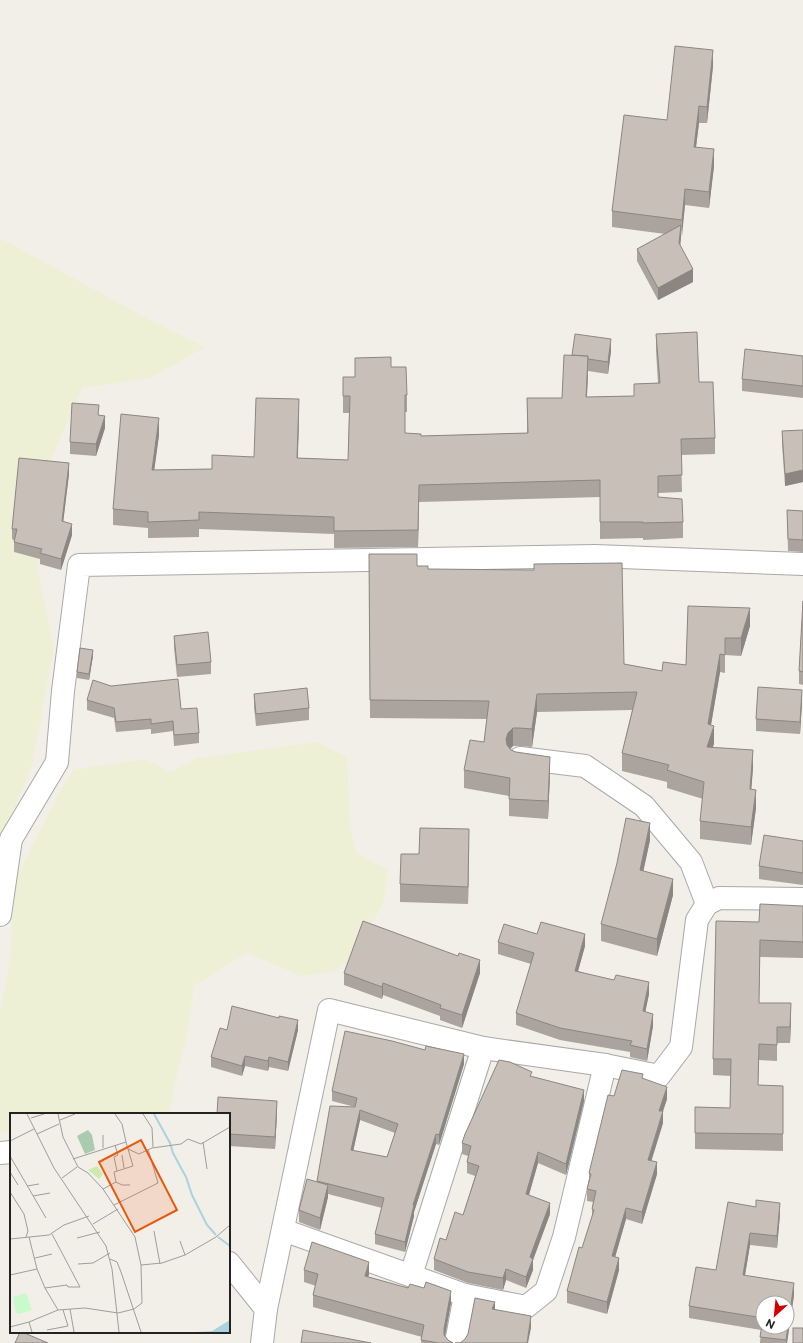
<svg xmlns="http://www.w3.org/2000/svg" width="803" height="1343" font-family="'Public Sans',sans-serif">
	<rect width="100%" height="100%" fill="#f2efe9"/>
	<g fill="#eef0d5">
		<polygon points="0,238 148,319 205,347 150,378 82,388 35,498 39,573 54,648 33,761 3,841 0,860"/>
		<polygon points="317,742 347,757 350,828 357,853 388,870 383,904 351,960 333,972 301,976 247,953 194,986 187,1037 175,1083 169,1114 11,1114 11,1132 0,1133 0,1011 10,962 14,882 61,789 73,770 145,759 170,772 198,758"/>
	</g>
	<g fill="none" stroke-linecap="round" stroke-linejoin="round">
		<g stroke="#a9a9a9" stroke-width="24">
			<g id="street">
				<polyline points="520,758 585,766 644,806 691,862 707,904"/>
				<polyline points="0,915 11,839 57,762 63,691 79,565 595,556 803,564"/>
				<polyline points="0,1153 11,1152"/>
				<polyline points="283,1230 465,1295"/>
				<polyline points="229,1263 266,1309 262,1343"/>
				<polyline points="411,1275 483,1048"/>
				<polyline points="266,1309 329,1010 483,1048 605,1065 659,1076 681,1047 697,920 707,904 719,898 803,899"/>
				<polyline points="456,1343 465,1295 526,1307 546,1291 564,1237 605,1065"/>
			</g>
		</g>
		<use href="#street" stroke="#fff" stroke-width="22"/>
	</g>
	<g fill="#aba49e" fill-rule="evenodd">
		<polygon points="713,66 707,123 699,123 696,147 714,166 709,208 685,205 680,246 693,282 658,300 637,261 637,249 665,234 612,227 612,211 667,120"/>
		<polygon points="656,334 699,382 715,438 715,454 681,455 682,492 658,493 658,497 683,522 683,538 643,540 643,538 600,539 600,497 419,502 418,547 334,548 334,534 199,529 199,537 148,538 148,528 113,525 113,509 159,435 154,470 212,469 254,457 299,416 298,458 348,460 349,413 343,413 343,377 355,377 355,358 391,367 407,395 407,412 405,412 405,433 421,436 527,433 527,398 562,398 572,355 611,351 608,374 588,371 587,397 634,396 634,384 658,383 656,351"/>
		<polygon points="803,356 803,398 742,391 742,379"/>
		<polygon points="105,428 96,456 70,454 70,442"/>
		<polygon points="803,430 803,482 785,486 782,444 782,431"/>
		<polygon points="69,474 63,522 72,535 61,570 40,564 40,559 14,552 14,540 12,539 12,529"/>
		<polygon points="787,510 803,511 803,552 788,551"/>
		<polygon points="369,554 428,569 624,664 662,671 686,665 688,606 750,626 741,656 725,655 725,673 720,672 711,725 714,744 712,747 753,768 751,789 756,808 751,845 700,839 700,821 703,799 667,788 667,782 622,771 622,753 632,710 537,712 532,747 519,746 513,746 510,749 550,774 548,819 509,816 509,796 464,788 464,770 484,742 487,719 370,718"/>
		<polygon points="803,601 803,685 799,684 799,671"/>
		<polygon points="174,636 211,662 211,674 177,677 174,648"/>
		<polygon points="93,656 89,680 77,678 77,672"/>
		<polygon points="254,694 309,708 309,720 256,726 254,707"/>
		<polygon points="87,700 181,709 199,733 199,743 174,746 173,731 151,734 151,729 116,732 114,718 87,710"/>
		<polygon points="802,702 800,734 756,731 756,719"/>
		<polygon points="650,840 643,871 673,895 657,956 601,941 601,924"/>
		<polygon points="803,841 803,885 759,879 759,866"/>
		<polygon points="469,847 468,904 400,902 400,884 419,854"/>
		<polygon points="803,906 803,958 760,957 759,1003 791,1020 790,1043 777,1043 777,1061 759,1060 758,1085 783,1086 783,1151 695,1149 695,1107 730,1108 731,1076 713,1075 713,1059 759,922"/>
		<polygon points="537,934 585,946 578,971 649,994 645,1012 653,1026 647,1061 630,1057 630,1052 560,1040 516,1025 516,1013 531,964 498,954 498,942"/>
		<polygon points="344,973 480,973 462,1028 440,1020 440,1016 383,995 382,999 344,985"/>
		<polygon points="227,1030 298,1030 288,1071 269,1067 268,1071 245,1066 242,1076 211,1067 211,1057"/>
		<path d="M464,1064l-25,81 -3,-1 -22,68v4l-9,36 -30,-8v-10l7,-26 -54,-14v3l-8,33 -21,-8v-12l18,-28v-1l38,-74 -23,-6v-10zM360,1120l35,13 -8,24 -34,-6z"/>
		<polygon points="532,1077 584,1101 566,1175 538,1163 529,1195 550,1214 533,1260 533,1270 526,1288 506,1280 503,1290 468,1283 434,1270 434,1259 463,1215 475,1176 467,1173 467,1162 468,1156 462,1154 462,1143"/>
		<polygon points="643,1079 667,1099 663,1111 663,1123 651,1161 657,1174 642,1224 626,1219 615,1257 619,1270 607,1314 567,1303 567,1291 582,1248 592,1217 592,1209 593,1202 587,1201 587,1189 589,1179 589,1173 614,1096"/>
		<polygon points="277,1113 275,1149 229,1146 229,1114"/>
		<polygon points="728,1202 780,1214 777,1248 750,1245 745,1275 794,1295 787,1343 760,1343 761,1330 689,1318 689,1306 716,1270"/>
		<polygon points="304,1270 369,1274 368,1277 451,1303 445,1336 448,1340 453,1343 421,1343 422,1337 313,1307 313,1295 316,1286 304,1282"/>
	</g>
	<g fill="#8b8681">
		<polygon points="713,50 713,66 707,123 707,107"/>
		<polygon points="699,106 699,123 694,163 694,147"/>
		<polygon points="714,149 714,166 709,208 709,192"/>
		<polygon points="685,189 685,205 682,236 682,220"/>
		<polygon points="681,225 681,238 679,255 679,243"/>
		<polygon points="693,269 693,282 658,300 658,288"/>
		<polygon points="611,339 611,351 608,374 608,362"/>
		<polygon points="588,356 588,373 586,414 586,397"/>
		<polygon points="299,399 299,416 297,475 297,458"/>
		<polygon points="105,416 105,428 96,456 96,444"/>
		<polygon points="159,418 159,435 152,487 152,470"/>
		<polygon points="69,463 69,474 62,532 62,521"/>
		<polygon points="803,470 803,482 785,486 785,474"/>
		<polygon points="419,485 419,502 418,547 418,530"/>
		<polygon points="72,524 72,535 61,570 61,559"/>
		<polygon points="750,608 750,626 741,656 741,638"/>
		<polygon points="93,650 93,656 89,680 89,674"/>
		<polygon points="720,654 720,672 708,742 708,724"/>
		<polygon points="802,690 802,702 800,734 800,722"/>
		<polygon points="537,694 537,712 532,747 532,729"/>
		<polygon points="714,726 714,744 707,765 707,747"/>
		<polygon points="513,728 513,746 508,751 506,739 508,733"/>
		<polygon points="753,750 753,768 750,807 750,789"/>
		<polygon points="550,757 550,774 548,819 548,801"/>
		<polygon points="756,790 756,808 751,845 751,827"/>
		<polygon points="650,823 650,840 640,887 640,870"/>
		<polygon points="469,829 469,847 468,904 468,887"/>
		<polygon points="673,879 673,895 657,956 657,939"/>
		<polygon points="585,934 585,946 575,982 575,971"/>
		<polygon points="480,960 480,973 462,1028 462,1015"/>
		<polygon points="649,982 649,994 643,1023 643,1011"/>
		<polygon points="383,983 383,995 382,999 382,987"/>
		<polygon points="791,1003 791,1020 790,1043 790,1027"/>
		<polygon points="653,1014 653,1026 647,1061 647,1049"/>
		<polygon points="298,1020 298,1030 288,1071 288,1062"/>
		<polygon points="464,1054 464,1064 439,1145 439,1135"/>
		<polygon points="245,1056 245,1066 242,1076 242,1066"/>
		<polygon points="269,1057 269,1067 268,1071 268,1061"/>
		<polygon points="667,1087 667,1099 659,1123 659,1111"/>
		<polygon points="584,1090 584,1101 566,1175 566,1164"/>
		<polygon points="277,1101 277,1113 275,1149 275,1137"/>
		<polygon points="360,1110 360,1120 351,1161 351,1150"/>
		<polygon points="663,1111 663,1123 648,1172 648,1160"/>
		<polygon points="436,1134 436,1144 414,1212 414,1216 405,1252 405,1242 413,1205"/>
		<polygon points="538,1152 538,1163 526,1205 526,1194"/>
		<polygon points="657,1162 657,1174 642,1224 642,1212"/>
		<polygon points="328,1185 328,1197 320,1230 320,1218"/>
		<polygon points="550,1203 550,1214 533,1260 533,1270 526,1288 526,1277 530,1257"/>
		<polygon points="780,1203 780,1214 777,1248 777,1236"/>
		<polygon points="626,1208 626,1219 612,1268 612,1256"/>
		<polygon points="750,1233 750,1245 743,1287 743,1275"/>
		<polygon points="619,1258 619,1270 607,1314 607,1302"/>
		<polygon points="369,1262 369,1274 365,1288 365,1276"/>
		<polygon points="506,1269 506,1280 503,1290 503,1278"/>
		<polygon points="794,1283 794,1295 787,1343 786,1343"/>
		<polygon points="451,1291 451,1303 444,1341 444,1329"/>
		<polygon points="495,1302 495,1314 492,1309"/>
		<polygon points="531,1316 531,1328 528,1343 527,1343"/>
	</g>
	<g fill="#c7bfb8" stroke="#8b8681" fill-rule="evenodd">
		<polygon points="675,46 713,50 707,107 699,106 694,147 714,149 709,192 685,189 682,220 612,211 624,115 667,120"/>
		<polygon points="681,225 679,243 693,269 658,288 637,249"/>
		<polygon points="697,332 699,382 713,382 715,438 681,439 682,475 658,476 658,497 682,499 683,522 643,523 643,522 600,522 600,480 419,485 418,530 334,531 334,517 199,512 199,520 148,522 148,512 113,509 121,414 159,418 152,470 212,469 212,455 254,457 256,398 299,399 297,458 348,460 350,396 343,396 343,377 355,377 355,358 391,357 391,367 406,367 407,395 405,395 405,433 421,434 421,436 528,433 527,398 562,398 564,355 588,356 586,397 634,396 634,384 660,383 656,334"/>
		<polygon points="575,334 611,339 608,362 588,359 588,356 572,355"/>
		<polygon points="745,349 803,356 803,386 742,379"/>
		<polygon points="72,403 99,405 98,415 105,416 96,444 70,442"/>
		<polygon points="803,430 803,470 785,474 782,431"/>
		<polygon points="19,458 69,463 62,521 72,524 61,559 40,553 42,549 14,542 17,529 12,529"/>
		<polygon points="787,510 803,511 803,540 788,539"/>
		<polygon points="369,554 417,554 417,566 428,566 428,569 534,570 534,564 622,563 624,664 662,671 663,662 686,665 688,606 750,608 741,638 725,638 725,655 720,654 708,724 714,726 707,747 753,750 750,789 756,790 751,827 700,821 704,782 667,770 669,765 622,753 637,692 537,694 532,729 519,728 513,728 508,733 506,739 507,745 511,750 516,752 550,757 548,801 509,799 510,778 464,770 470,740 484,742 489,701 370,700"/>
		<polygon points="803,601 803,672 799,671"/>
		<polygon points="208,632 211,662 177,665 174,636"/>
		<polygon points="80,648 93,650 89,674 77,672"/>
		<polygon points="178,679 181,709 197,708 199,733 174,735 173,721 151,724 151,719 116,722 114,708 87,700 93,680 111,686"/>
		<polygon points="758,687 802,690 800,722 756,719"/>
		<polygon points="307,688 309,708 256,714 254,694"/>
		<polygon points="626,818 650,823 640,870 673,879 657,939 601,924 617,863"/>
		<polygon points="420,828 469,829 468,887 400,884 401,854 419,854"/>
		<polygon points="764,835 803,841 803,873 759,866"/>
		<polygon points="760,904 803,906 803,942 760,940 759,1003 791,1003 790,1027 777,1027 777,1045 759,1044 758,1085 783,1086 783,1134 695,1133 695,1107 730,1108 731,1059 713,1059 716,921 759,922"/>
		<polygon points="363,921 458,956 459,953 480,960 462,1015 440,1008 441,1005 383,983 382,987 344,973"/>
		<polygon points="541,922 585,934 575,971 614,980 616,975 649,982 643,1011 653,1014 647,1049 630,1045 632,1041 560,1028 516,1013 534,953 498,942 504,924 537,934"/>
		<polygon points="232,1006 279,1018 279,1016 298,1020 288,1062 269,1057 268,1061 245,1056 242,1066 211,1057 220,1028 227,1030"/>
		<path d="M345,1031l47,10 33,9 1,-4 38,8 -25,81 -3,-1 -23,71h1l-9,37 -30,-8 9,-36 -67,-17 13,-75 25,1 2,-9 -25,-7zM360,1110l38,14 -11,33 -36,-7z"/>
		<polygon points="499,1060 510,1062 532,1072 530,1076 584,1090 566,1164 538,1152 526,1194 550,1203 530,1257 533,1259 526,1277 506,1269 503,1278 468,1272 434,1259 440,1238 446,1240 455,1212 463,1215 479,1166 467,1162 471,1146 462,1143 465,1134"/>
		<polygon points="622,1070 643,1074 642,1078 667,1087 659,1111 663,1111 648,1160 657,1162 642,1212 626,1208 612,1256 619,1258 607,1302 567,1291 579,1247 582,1248 594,1210 592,1209 596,1191 587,1189 591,1174 589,1173 608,1095 614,1096"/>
		<polygon points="218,1097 277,1101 275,1137 229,1134 229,1114 217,1114"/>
		<polygon points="307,1179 328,1185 320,1218 299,1210"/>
		<path d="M756,1200l24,3 -3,33 -27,-3 -7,42 51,8 -8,57 -26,-3 3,-19 -74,-12 7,-39 20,3 12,-68 28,5zM763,1303h24v24h-24z"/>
		<polygon points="312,1242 369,1262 365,1276 408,1288 410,1284 424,1288 426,1282 451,1291 444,1329 444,1335 448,1340 453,1343 439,1343 421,1340 424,1325 313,1295 318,1274 304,1270"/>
		<polygon points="475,1298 495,1302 492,1309 531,1316 527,1343 455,1343 460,1343 465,1339 468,1334"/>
		<rect x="793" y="1328" width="10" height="15"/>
		<polygon points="303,1330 371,1343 301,1343"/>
		<polygon points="20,1332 22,1332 48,1343 15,1343"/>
	</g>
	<g transform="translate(10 1113)">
		<rect width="220" height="220" fill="#f2efe9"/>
		<path d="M87,53l6,8 -4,5 -11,-9z" fill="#cdebb0"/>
		<path d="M78,17l4,5 3,15 -10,4 -8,-18z" fill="#aacbaf"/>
		<path d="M16,180l6,17 -13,4 -3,-1 -3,-16z" fill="#c8facc"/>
		<path d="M220,207v12h-34l16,-1z" fill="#aad3df"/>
		<path fill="none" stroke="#aad3df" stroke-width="2" d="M144,1l16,29 3,10 13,24 6,18 15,30 9,10M208,124l12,9"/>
		<path fill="none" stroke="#9f9d99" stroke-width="1" d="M17,1l27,54 52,78 6,23 7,63M105,1l7,10 4,18M133,1l9,14 1,19M21,5l13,-4M50,7l15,-6M27,21l22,-10M0,28l24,-12M193,29l4,27M105,32l3,10 -4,2 3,14M93,35v-13M112,42l2,13M0,43l36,62M63,46l53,-17 2,7 11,5 13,-6 29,-4 7,-5 13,5 29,-17M0,59l8,13M52,65l15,-11M106,69l6,3h8M17,73l12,-2M93,76l13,-7 -2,-10 19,-6 -5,-17M0,79l14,22 4,17 -2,6M23,83l17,-3M104,92l44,-22 -10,-34M83,111l25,-15M144,118l6,33M19,124l8,32M67,125l23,-6M0,126l39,-4 15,-10 25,-9M170,128l5,14M25,145l17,-4M100,146l7,3 4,10 20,60M68,151l15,-1 17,-10M131,152l21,-2 23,-8 31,-18 14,-12M0,162l27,-6 8,19 13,22M35,175l22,-3 1,2h12l-28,-53M60,196l4,23M0,214l19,-5M37,217l21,-4 -5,-16M22,219l-3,-10 29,-12 27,-2 33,5 16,-4 8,-6 -1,-38 -6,-28 -32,-48 -15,-16 -10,-6 -15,-30 -5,-23"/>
		<path fill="#e8590c" fill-opacity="0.15" stroke="#e8590c" stroke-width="2" d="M131,27l36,70 -42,22 -36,-70z"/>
		<rect width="220" height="220" fill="none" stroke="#222" stroke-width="2"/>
	</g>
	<g transform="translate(775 1315) rotate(207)"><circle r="19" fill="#ffffff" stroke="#a7a7a7"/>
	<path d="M0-3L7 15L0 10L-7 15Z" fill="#d40000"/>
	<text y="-6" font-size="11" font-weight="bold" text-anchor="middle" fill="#222222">N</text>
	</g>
</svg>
